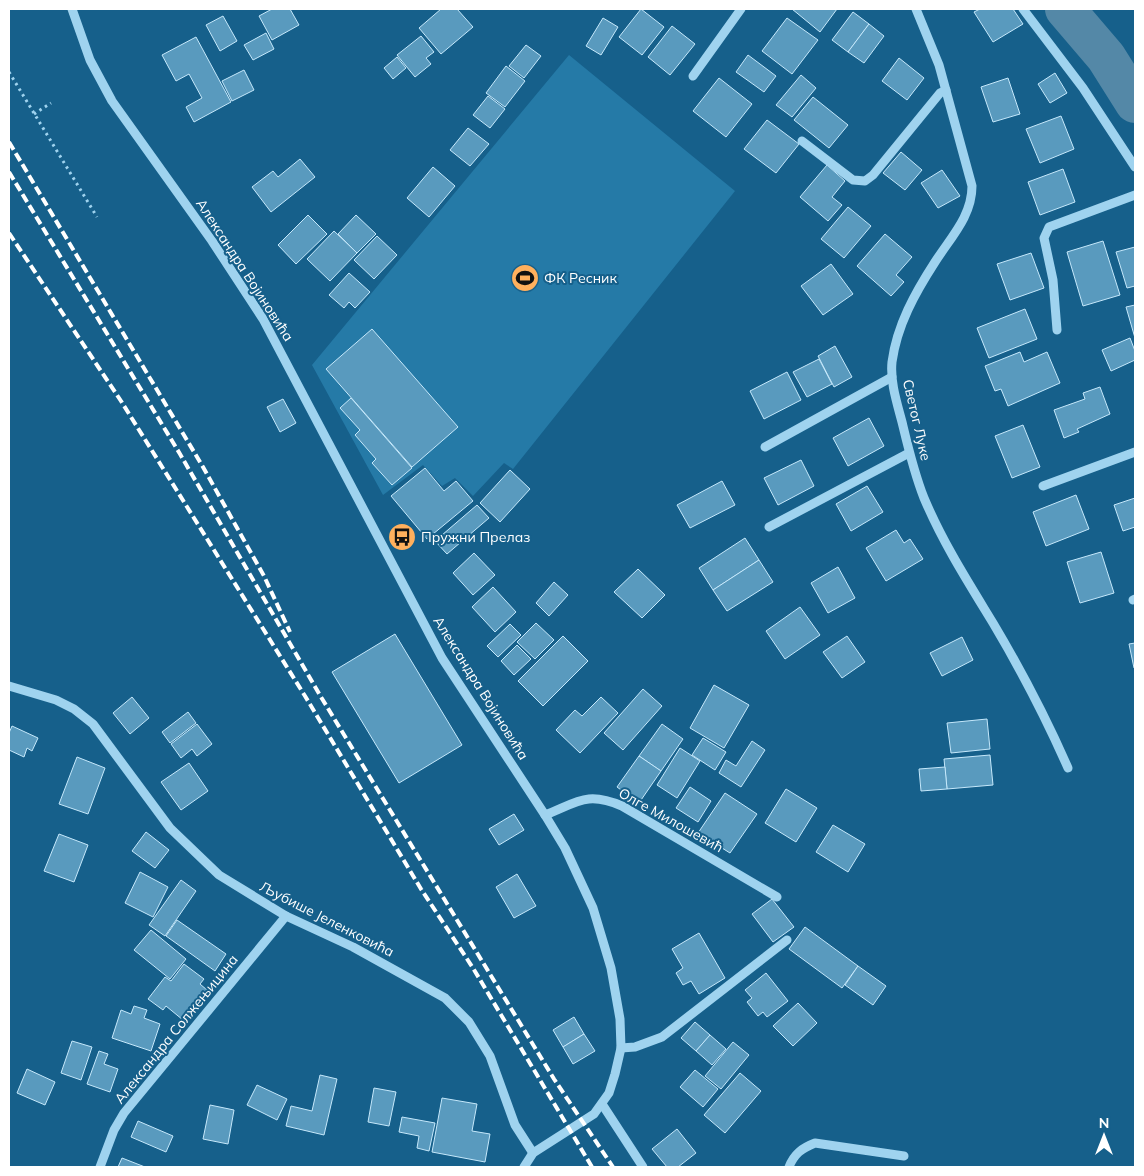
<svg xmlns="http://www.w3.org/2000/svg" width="1144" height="1176" font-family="Mulish,sans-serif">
	<rect width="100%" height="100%" fill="#16608b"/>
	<polygon fill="#257aa7" points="569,55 735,191 513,469 504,463 473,496 455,478 442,486 423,465 383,495 312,365"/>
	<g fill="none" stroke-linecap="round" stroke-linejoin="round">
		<polyline stroke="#5488a7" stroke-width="40" points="1065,9 1106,57 1135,103"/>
	</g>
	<g fill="#599abe" stroke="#c5e8fb">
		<polygon points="272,9 290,9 299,25 272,40 259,16"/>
		<polygon points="441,9 457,9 473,27 441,54 419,28"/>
		<polygon points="641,9 664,27 642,55 619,37"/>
		<polygon points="792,9 837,9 820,32"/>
		<polygon points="980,9 1013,9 1023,24 993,42 974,12"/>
		<polygon points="853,12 869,24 848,52 832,40"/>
		<polygon points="223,16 237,41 220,51 206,25"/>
		<polygon points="603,18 618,27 601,55 586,46"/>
		<polygon points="787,18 818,40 792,74 762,51"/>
		<polygon points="869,24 884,36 864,63 848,52"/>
		<polygon points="672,26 695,44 670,75 648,57"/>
		<polygon points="266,33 274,49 253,60 244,45"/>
		<polygon points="421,36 434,52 426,58 431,64 415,77 397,55"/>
		<polygon points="196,37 231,102 194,122 186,107 202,98 189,74 176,81 162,55"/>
		<polygon points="526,45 541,56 524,78 509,66"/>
		<polygon points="748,55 776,76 764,92 736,72"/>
		<polygon points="397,57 406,68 393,79 384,68"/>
		<polygon points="899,58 924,78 907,100 882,81"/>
		<polygon points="506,66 525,81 505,107 486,93"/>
		<polygon points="244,70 254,90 232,101 222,81"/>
		<polygon points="1055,73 1067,93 1050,103 1038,84"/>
		<polygon points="801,75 816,88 792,117 776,105"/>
		<polygon points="719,78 752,104 726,137 693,111"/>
		<polygon points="1008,78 1020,114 993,122 981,87"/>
		<polygon points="488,96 505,109 490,128 473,115"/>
		<polygon points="813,97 848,125 829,148 794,120"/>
		<polygon points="1061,116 1074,149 1040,163 1026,129"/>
		<polygon points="767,120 799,144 776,173 744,149"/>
		<polygon points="468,128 489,144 470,166 450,150"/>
		<polygon points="901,152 922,170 905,190 883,173"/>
		<polygon points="300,159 315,177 271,212 252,187 273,171 278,177"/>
		<polygon points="827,165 845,181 832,197 842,205 828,221 800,197"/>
		<polygon points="433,167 455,186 429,217 407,198"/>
		<polygon points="1063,169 1075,202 1040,215 1028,182"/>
		<polygon points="942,170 960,196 938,208 921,183"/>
		<polygon points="848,207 871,226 844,258 821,239"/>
		<polygon points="308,215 327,234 296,264 278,245"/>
		<polygon points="356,215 376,234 357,253 338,234"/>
		<polygon points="334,231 357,253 330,281 307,259"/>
		<polygon points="885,234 912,257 896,275 904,282 891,296 857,266"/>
		<polygon points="377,236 397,255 374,279 354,260"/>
		<polygon points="1103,241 1120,295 1083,306 1067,252"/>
		<polygon points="1135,247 1135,286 1127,288 1116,252"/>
		<polygon points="1031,253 1044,288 1010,300 997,264"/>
		<polygon points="831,264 853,294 823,315 801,286"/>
		<polygon points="349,273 370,292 355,308 349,302 344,308 329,295"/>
		<polygon points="1135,305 1135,338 1126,307"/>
		<polygon points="1025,309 1037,339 989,358 977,328"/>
		<polygon points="372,329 458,427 412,467 326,369"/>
		<polygon points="1130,338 1135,351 1135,360 1111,371 1102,350"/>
		<polygon points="835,346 852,377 834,387 818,356"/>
		<polygon points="1020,352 1024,362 1047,352 1060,383 1008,406 1001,389 995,391 985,366"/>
		<polygon points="819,359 832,384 807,397 793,372"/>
		<polygon points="787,372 801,400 764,419 750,391"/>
		<polygon points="1100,387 1110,414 1077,429 1079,432 1064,438 1054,410 1085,399 1083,393"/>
		<polygon points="351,398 412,468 392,485 372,463 376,459 355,435 360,430 340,408"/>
		<polygon points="283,399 296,423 280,432 267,407"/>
		<polygon points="869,418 884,446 848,466 833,438"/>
		<polygon points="1023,425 1040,467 1012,478 995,436"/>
		<polygon points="801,460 814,486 778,505 764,478"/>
		<polygon points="425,468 444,491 456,481 473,501 427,539 391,496"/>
		<polygon points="510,470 530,489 500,522 480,503"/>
		<polygon points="722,481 735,505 690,528 677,505"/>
		<polygon points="867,486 883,512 851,531 836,504"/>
		<polygon points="1076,495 1089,529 1046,546 1033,512"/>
		<polygon points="1135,498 1135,527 1123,531 1114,505"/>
		<polygon points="477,505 489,518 447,554 435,541"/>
		<polygon points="896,530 904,543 910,539 923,559 886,581 866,548"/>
		<polygon points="745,538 759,560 713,590 699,568"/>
		<polygon points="1101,552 1114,593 1080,603 1067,562"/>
		<polygon points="474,553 495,575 473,595 453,573"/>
		<polygon points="759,560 773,582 727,611 713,590"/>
		<polygon points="838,567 855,598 828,613 811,583"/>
		<polygon points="638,569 665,595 642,618 614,592"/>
		<polygon points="554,582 568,595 549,616 536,603"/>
		<polygon points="493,587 516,612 495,632 472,607"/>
		<polygon points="800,607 820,635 785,659 766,631"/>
		<polygon points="536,623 554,640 535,659 517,642"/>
		<polygon points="510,624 521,635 498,657 487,646"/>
		<polygon points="395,634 462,745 399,783 332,672"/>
		<polygon points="563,636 588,661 543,706 518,681"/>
		<polygon points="847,636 865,662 842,678 823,652"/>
		<polygon points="962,637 973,660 942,676 930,653"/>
		<polygon points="1135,643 1135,668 1134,668 1129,644"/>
		<polygon points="517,645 531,659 514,675 501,661"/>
		<polygon points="714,685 749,705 724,748 690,728"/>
		<polygon points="643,689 662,706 623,750 604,733"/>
		<polygon points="132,697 149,718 130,734 113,713"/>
		<polygon points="601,697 618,713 580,753 556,730 575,710 582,716"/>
		<polygon points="188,712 196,723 170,743 162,732"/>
		<polygon points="987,719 990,749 951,753 947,723"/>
		<polygon points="197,724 212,744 197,756 192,749 181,758 171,744"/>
		<polygon points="662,724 683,739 661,771 639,756"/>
		<polygon points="12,726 38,738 32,751 27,748 24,757 9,750 9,733"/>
		<polygon points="703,738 726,752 715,770 692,755"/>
		<polygon points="752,741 765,750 741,787 719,773 726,760 736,766"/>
		<polygon points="680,748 700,761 677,798 657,785"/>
		<polygon points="990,755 993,785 947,789 944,759"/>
		<polygon points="639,756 661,771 639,803 617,787"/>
		<polygon points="77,757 105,768 88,814 59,804"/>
		<polygon points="189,763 208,791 181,810 161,782"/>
		<polygon points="945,767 947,789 921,791 919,769"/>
		<polygon points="690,787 711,801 698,822 676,808"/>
		<polygon points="786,789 817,808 796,842 765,823"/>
		<polygon points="725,793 757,814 730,853 698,833"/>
		<polygon points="514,814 524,830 499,845 489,829"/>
		<polygon points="833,825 865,844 848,872 816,852"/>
		<polygon points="146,832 169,850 155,868 132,851"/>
		<polygon points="59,834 88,845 74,882 44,871"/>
		<polygon points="140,872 168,887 153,917 125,903"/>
		<polygon points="517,874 536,906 514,918 496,887"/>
		<polygon points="181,880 196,891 165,936 149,925"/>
		<polygon points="772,899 794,927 773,942 752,914"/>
		<polygon points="177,920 226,954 215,971 166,936"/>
		<polygon points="805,927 858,966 842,988 789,949"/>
		<polygon points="151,930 186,959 170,979 134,950"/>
		<polygon points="699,933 725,978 699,994 691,981 683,985 676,973 683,968 672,949"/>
		<polygon points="184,964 204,979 200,984 207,990 183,1020 166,1006 163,1010 148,999 165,977 171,981"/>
		<polygon points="858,966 886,986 873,1005 845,985"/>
		<polygon points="766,973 788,1001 767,1017 763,1012 758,1016 747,1002 752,998 745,990"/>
		<polygon points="798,1003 817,1023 793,1046 773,1026"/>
		<polygon points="134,1006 147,1010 144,1018 160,1024 151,1051 112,1038 121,1010 131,1014"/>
		<polygon points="574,1017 584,1034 563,1047 553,1030"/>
		<polygon points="695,1022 710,1035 696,1051 681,1038"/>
		<polygon points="584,1034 595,1051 573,1064 563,1047"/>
		<polygon points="710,1035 726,1049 712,1065 696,1051"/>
		<polygon points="72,1041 92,1047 81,1080 61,1073"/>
		<polygon points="733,1042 749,1055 721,1089 705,1076"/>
		<polygon points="99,1051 108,1054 104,1064 118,1069 110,1092 87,1084"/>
		<polygon points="27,1069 55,1082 45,1105 17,1093"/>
		<polygon points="695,1070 718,1089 703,1107 680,1087"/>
		<polygon points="740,1073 761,1091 725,1133 704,1115"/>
		<polygon points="320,1075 337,1079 324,1135 286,1126 291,1106 312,1111"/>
		<polygon points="257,1085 287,1099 277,1120 247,1105"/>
		<polygon points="374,1088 396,1092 389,1126 368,1122"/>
		<polygon points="442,1098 477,1104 472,1131 490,1134 485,1162 432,1152"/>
		<polygon points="210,1105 234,1110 228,1144 203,1139"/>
		<polygon points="402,1117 435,1123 429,1151 417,1148 419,1136 399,1132"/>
		<polygon points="138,1121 173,1136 166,1152 131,1137"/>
		<polygon points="677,1129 696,1153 678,1167 667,1167 652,1149"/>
		<polygon points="122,1158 145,1167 118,1167"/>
	</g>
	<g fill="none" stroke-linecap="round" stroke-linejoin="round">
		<g stroke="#9fd3ef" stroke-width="3" stroke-dasharray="2.5 4" stroke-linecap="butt">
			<polyline points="9,72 97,217"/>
			<polyline points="34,114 51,103"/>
		</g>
		<g stroke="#9fd3ef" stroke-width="9">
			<polyline points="72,9 90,60 112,101 212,241 263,319 442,658 545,815 565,848 593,908 611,968 620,1019 621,1048 615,1074 609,1093 594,1114 533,1153 524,1167"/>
			<path d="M916,9l23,56 33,121c0,30 -21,51 -37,76 -20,31 -38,63 -43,100 -2,20 5,41 10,60 6,25 12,51 22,76 19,45 44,84 69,125 28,47 53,95 75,145"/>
			<polyline points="1023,9 1083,88 1135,167"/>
			<polyline points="693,76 741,9"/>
			<polyline points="802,141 853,180 865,181 873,175 940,93 946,90"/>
			<polyline points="1057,330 1053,280 1044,238 1049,227 1135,195"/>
			<polyline points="765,447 892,377"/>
			<polyline points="1043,486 1135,452"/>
			<polyline points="769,527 909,453"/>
			<polyline points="1133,600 1135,599"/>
			<polyline points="9,686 56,700 74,709 93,724 170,828 219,875 286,916 353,947 445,998 469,1022 490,1056 515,1125 533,1153"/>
			<path d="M545,815c33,-13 42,-24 77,-9l155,91"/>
			<polyline points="621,1048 635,1047 662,1037 787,940"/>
			<polyline points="602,1104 643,1167"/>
			<polyline points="100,1167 114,1130 124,1113 286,916"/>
			<path d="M789,1167c5,-13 13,-19 26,-24l89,13"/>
		</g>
		<g stroke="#fff" stroke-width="4" stroke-dasharray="9 4" stroke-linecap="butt">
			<polyline points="9,142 203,467 264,576 290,632"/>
			<polyline points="9,172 180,454 321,697 554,1079 613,1167"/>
			<polyline points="9,233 121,401 305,696 421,889 473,968 592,1167"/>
		</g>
	</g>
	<defs>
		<g id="stadium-disc" transform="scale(1.4375)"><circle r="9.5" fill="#ffb05d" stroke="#16608b"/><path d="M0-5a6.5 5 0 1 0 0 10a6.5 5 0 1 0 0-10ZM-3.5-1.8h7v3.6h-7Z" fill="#111"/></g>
		<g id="bus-disc" transform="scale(1.4375)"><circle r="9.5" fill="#ffb05d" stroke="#16608b"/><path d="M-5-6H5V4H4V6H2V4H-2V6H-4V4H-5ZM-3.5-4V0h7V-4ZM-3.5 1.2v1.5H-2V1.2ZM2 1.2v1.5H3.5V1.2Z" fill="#111"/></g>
	</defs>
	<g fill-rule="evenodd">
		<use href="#stadium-disc" x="525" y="278"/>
		<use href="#bus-disc" x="402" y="537"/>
	</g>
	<g text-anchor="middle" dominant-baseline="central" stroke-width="4" stroke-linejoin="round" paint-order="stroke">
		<g font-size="14" fill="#fff" stroke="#16608b">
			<text transform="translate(245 270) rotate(57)">Александра Војиновића</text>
			<text transform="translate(917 420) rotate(77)">Светог Луке</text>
			<text transform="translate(481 688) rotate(58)">Александра Војиновића</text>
			<text transform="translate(671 820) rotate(29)">Олге Милошевић</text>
			<text transform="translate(327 919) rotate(27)">Љубише Јеленковића</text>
			<text transform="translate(176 1029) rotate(-51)">Александра Солжењицина</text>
		</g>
		<g font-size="14" fill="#fff" stroke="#16608b" text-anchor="start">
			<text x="544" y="278">ФК Ресник</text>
			<text x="421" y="537">Пружни Прелаз</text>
		</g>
	</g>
	<rect width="1144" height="1176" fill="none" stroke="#ffffff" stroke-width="20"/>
	<g transform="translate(1104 1136)" stroke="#16608b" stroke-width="4" paint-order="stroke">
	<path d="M0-4L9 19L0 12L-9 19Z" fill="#ffffff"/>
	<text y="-8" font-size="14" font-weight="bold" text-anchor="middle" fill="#ffffff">N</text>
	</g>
</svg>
